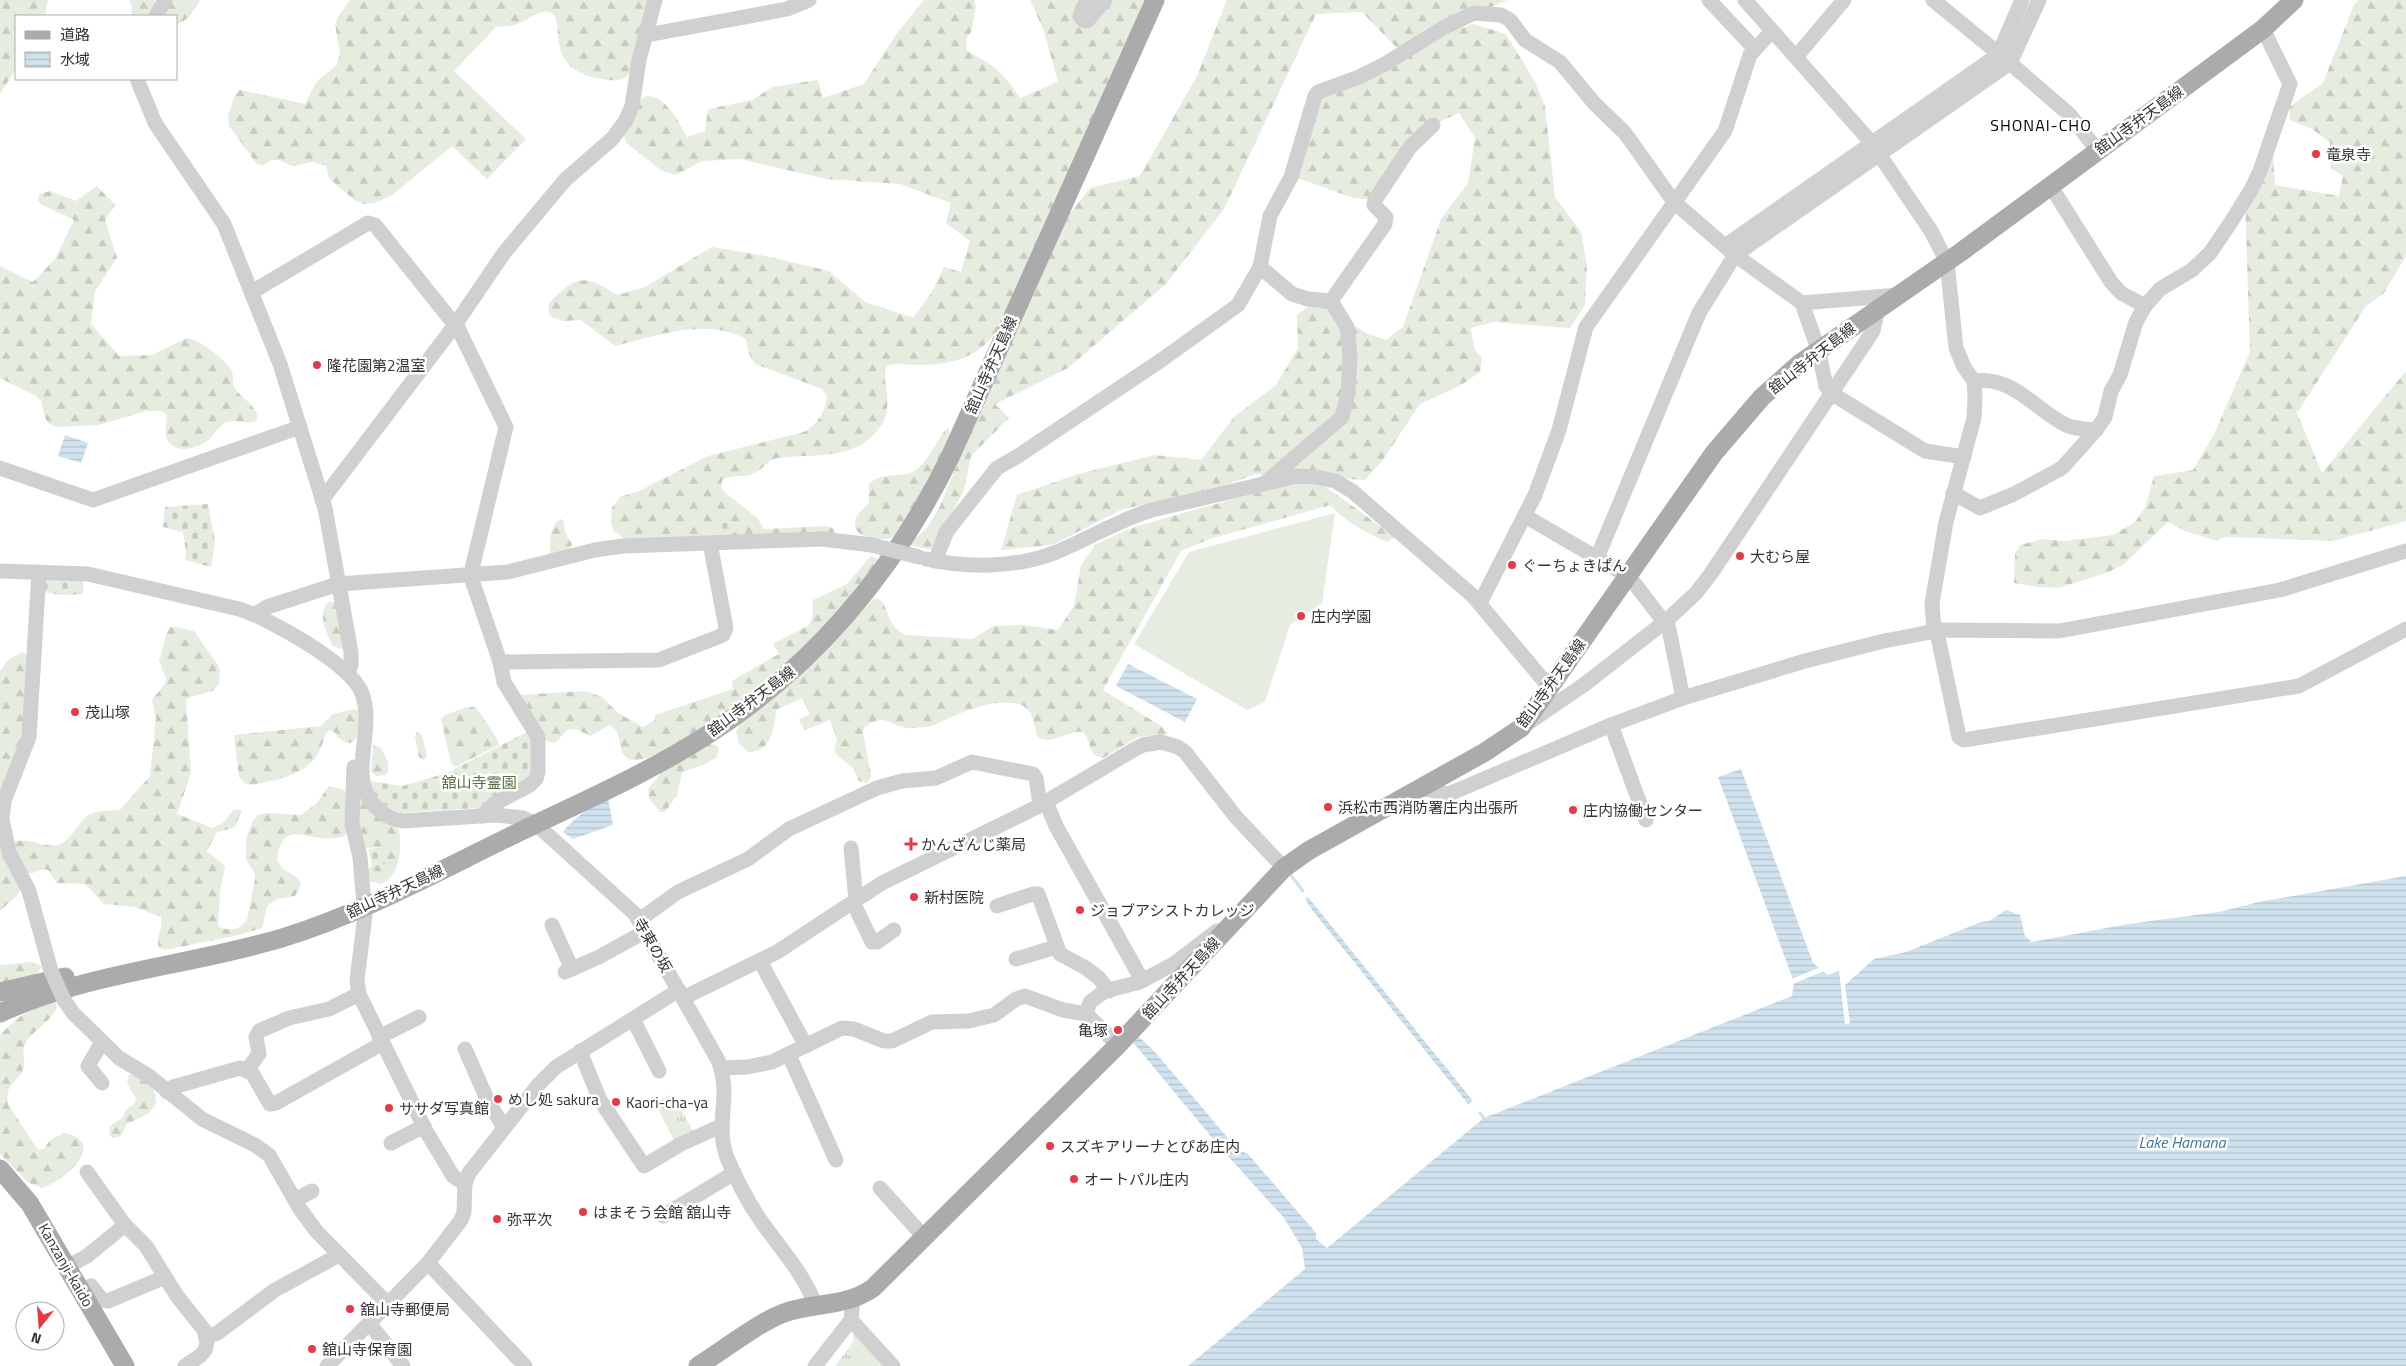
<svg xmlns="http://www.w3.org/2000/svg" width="2406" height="1366" font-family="'Titillium Web','Noto Sans JP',sans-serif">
	<defs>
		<pattern id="grass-tufts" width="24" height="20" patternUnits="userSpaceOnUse" patternTransform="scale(1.25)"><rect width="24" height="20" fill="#e6ecdf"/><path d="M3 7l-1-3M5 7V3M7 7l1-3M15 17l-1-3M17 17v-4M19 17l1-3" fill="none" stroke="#c6cbc0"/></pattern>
		<pattern id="forest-firs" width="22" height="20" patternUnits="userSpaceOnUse" patternTransform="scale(1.25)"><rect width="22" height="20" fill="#e6ecdf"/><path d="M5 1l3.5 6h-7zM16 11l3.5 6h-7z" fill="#c6cbc0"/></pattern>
		<pattern id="cemetery-stones" width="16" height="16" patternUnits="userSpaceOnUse" patternTransform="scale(1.25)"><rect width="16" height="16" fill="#e6ecdf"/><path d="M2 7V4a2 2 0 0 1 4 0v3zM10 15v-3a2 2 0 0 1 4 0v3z" fill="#c6cbc0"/></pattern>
		<pattern id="water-rules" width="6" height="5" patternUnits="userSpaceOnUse" patternTransform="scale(1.25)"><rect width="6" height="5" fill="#cfe2ee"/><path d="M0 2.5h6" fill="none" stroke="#b2c2cd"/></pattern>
	</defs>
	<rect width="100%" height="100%" fill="#fff"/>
	<g fill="url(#grass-tufts)">
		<polygon points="673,1094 695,1135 676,1144 655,1103"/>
		<polygon points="854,1341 876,1366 835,1366"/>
	</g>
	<g fill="url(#forest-firs)">
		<polygon points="0,0 48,0 45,16 16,16 16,69 0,94"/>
		<polygon points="129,0 154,0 156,6 151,16 131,16 132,5"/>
		<polygon points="170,0 200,0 189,17 176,26 176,16 163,16"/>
		<path d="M350,0h301l-18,68c-7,11 -12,13 -25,12 -70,-8 -40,-60 -57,-67 -16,-7 -28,18 -54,13l-43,45 72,68 -39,40 -35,-33 -61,50 -17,7 -10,1 -10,-4 -25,-22 -3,-12 -13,-4 -21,4 -13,-6h-7l-9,5 -6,-1 -28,-38 -1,-10 7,-21 5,-5 65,14 12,-23 20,-16 3,-12 -5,-28 3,-8z"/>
		<path d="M924,0h50l2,7 -5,25 -5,7 1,12c28,15 35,20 53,47l38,-16 -14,-51 -14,-31h115l-146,327c-20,32 -48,38 -84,38 -10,0 -18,-2 -27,0 -10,12 9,37 -8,62 -24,35 -66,26 -102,31 -12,2 -17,15 -29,17 -9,2 -17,0 -26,4l-2,6 2,6 34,27 7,11 62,-3 7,2 2,6 -95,3 -1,-15 -22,1 1,15 -93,1 -11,-8 -3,-7 1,-16 8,-11 19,-6 69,-35 96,-24c14,-8 21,-20 23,-35l-5,-8 -67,-25 -6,-10 -3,-15c-42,-22 -88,-3 -131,7l-34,-26 -18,1 -11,-4 -3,-5v-8c4,-6 9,-10 14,-14 21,-19 34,-6 55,5l27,-8 67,-40 53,9 64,15 36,31 48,16 19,-26 12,-25 17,5 9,-31 -24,-18 5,-20 -51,-19 -74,-5 -86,-20 -38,2 -26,14 -14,-4 -34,-27c-2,-3 -4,-7 -4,-11 2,-12 12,-33 23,-37 20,1 31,25 40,41l18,-6 3,-22 45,-9 19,-13 46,-7 5,18 41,-14 33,-51z"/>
		<polygon points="1227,0 1507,0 1398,49 1362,12 1316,14 1224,209 1166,284 1068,368 995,404 1009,418 971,456 964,490 933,550 912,546 910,544 927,528 940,506 989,385 1068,216 1090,188 1140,176 1197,76"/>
		<polygon points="2359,0 2406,0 2406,256 2384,293 2366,306 2297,413 2322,473 2406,371 2406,521 2333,541 2224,537 2217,541 2185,531 2168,522 2124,564 2109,572 2059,588 2039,587 2014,583 2015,554 2020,545 2042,539 2064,541 2113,535 2135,522 2146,505 2154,476 2193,470 2214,434 2250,352 2245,199 2272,138 2275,185 2339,196 2343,176 2331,168 2330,142 2312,129 2290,120 2289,107 2323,83 2354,5"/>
		<polygon points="1473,24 1506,34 1535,82 1545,106 1555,197 1581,232 1587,265 1585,305 1570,328 1493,322 1471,328 1474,349 1482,358 1480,372 1461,385 1420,404 1382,461 1365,480 1256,474 1215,489 1123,509 1052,545 1001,550 1017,495 1078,474 1155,455 1201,460 1234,417 1276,385 1298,348 1297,315 1317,300 1366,333 1386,340 1403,327 1441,219 1468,183 1475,138 1459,113 1433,125 1375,200 1353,198 1295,177 1324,89 1422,42"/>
		<path d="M97,186l18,19 -10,15 12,38 -22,33 -4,33 28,32 33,-1 35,-17c12,1 40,22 45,34 2,5 0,11 2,15 6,11 28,21 22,34 -10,4 -20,-3 -31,2 -7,4 -11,12 -17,17 -11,9 -33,15 -41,-1 -3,-8 0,-16 0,-24l-5,-4h-16l-47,14 -42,2 -8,-3 -4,-6 -4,-17 -5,-5 -36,-18v-112l33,16 22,-23 19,-39 -34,-16 -2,-3 1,-7 11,-3 26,10z"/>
		<path d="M946,429h4l-1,8c-9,19 -42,91 -56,100 -10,5 -39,2 -38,-13 0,-10 8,-15 14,-21v-19c13,-13 33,-5 47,-14 9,-5 22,-31 30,-41z"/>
		<path d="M1302,480l20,4 73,53 -7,5c-21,-8 -42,-20 -58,-37l-120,34 -29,12 -78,139 58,36 7,8 -30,3 -35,21c-16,-3 -11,-16 -20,-26 -13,-2 -29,11 -41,7 -13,-4 0,-35 -32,-36 -18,-2 -36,5 -52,11 -11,4 -20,11 -32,13 -6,0 -13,2 -19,1 -18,-2 -22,-17 -43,0l-1,5 8,42 -3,8 -9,-2 -6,-13 -17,-14 -2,-4 3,-10 -7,-20 -25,10 -6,-11 11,-5 -8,-16 -26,12c-1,17 -5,43 -28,42l-9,-8 -3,-12 5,-10 134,-124 7,3c8,14 7,27 24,34l67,4 20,-13 31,-1 34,5 16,-24 7,-41 15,-21 41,-18z"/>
		<path d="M561,519l3,2 1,12 7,11 -3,7 -18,4c-2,-10 -1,-32 10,-36z"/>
		<path d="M871,556l7,3 -2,7c-23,27 -45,55 -70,81 -22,23 -148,125 -177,112 -13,-6 -5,-27 -19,-34l-20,11 -12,-6 -10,-1 -11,12 -4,2 -9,-3 -24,-45 64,-4 18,6 16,16 25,14 12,-7v-5l78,-26 -1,-8 47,-27 -6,-10 36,-19 4,-10v-15l34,-16z"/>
		<path d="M330,601l6,2 9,43 -3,3 -9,-3c-7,-13 -17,-34 -3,-45z"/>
		<path d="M170,627h7l17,4 26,37 -1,16 -6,7 -23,6 -4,3 5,73 -14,41 36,14 11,-6 10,-13 8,1 -7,17 -19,6 -9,18 18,15 -5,26 -2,34c10,6 23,4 29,-6l8,-41v-5l-9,-15v-19l6,-18 6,-7 11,-2 32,2 15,-11 13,-18 12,3 7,4v37l-2,5c-31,15 -63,-24 -69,25l6,9 16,10 2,6 -6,11 -18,3 -10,7 -5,22 -23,7 -74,15 -6,-2c-4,-11 5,-20 2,-31l-26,-10 -31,-3 -19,-20 -28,-1 -9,-13c-8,-3 -12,4 -19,3 -11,-1 -14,-23 -15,-31 16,-6 30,8 46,2 15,-6 18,-26 33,-31 8,-3 19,-2 27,-3l30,-34 6,-58 -4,-18 15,-19 -8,-20 8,-29z"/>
		<polygon points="22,652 28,656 25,737 0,800 0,671 8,660"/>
		<polygon points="467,707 474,707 478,710 498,740 499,745 455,767 451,763 441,719 445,715"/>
		<path d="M354,709l6,2c-1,15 0,44 -23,26l-1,-4 -7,-3c-6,6 -6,16 -11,24 -15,23 -41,25 -65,31l-7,-1 -7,-7 -5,-42 87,-9 12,-12z"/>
		<polygon points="417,732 422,735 427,755 424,760 419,757 415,736"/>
		<polygon points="708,744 716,745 719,748 717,757 703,765 682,772 677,795 665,812 660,812 649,798 648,789 662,772"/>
		<polygon points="373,745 381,748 388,762 388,772 385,775 376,776 371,771"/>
		<path d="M357,797l42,33c3,19 1,46 -18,54l-12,-3 -1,-11 4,-4 12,-2 -2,-17 -20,1z"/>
		<polygon points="0,828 21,887 16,896 0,911"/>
		<polygon points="32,962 42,966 36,975 0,986 0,965"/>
		<path d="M54,1001l3,4c0,11 -22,25 -29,34 -9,13 -1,18 -5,30 -5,15 -20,13 -14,37l29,44 6,-1 6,-9 14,-7c46,9 -1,49 -22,55l-13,-5 -29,-29v-119c14,-15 34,-31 54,-34z"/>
		<polygon points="133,1074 139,1076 154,1090 156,1104 148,1114 127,1124 121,1136 113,1138 109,1135 110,1126 121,1119 127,1109 135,1103 136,1098 127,1083 129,1075"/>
		<polygon points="856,1332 890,1366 876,1366 854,1341 853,1335"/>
	</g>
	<g fill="url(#cemetery-stones)">
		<polygon points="208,504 215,541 211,567 185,560 186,552 183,532 163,527 165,507"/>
		<polygon points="740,522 740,537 718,538 717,523"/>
		<polygon points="45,579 83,580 83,594 63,595 43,592"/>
		<polygon points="531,730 536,743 528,782 479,808 401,813 391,809 381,802 373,793 370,781 402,786 447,773"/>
		<polygon points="382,847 385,864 372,866 369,849"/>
	</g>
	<polygon fill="#e6ecdf" points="1335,513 1322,603 1290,625 1265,702 1247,710 1134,644 1189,552"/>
	<g fill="url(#water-rules)">
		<polygon points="65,435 88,443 81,463 58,456"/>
		<polygon points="1128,664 1197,699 1185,722 1116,686"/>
		<polygon points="1741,769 1813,963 1828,975 1839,971 1845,1024 1850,1023 1845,985 1874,959 1906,952 1981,922 1989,921 2006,910 2020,915 2025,936 2032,942 2128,924 2219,912 2259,902 2406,876 2406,1366 1188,1366 1305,1269 1302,1248 1284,1218 1218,1145 1132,1041 1137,1035 1155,1052 1238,1150 1248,1154 1316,1233 1316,1239 1327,1248 1484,1118 1792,996 1794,982 1718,777"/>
		<path d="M608,798l5,27 -40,14 -10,-7c8,-12 31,-28 45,-34z"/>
		<polygon points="1308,897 1473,1101 1468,1104 1313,911 1305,899"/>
	</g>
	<polygon fill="#fff" points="1821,967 1825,971 1792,984 1791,979"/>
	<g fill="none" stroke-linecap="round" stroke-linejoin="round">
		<g stroke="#cfe2ee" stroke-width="3">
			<polyline points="1290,874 1303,891"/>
			<polyline points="1480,1113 1484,1118"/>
		</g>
		<g stroke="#d0d0d0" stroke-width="15">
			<polyline points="1087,0 1080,16 1083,20 1087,21 1105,0"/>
			<polyline points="1709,0 1755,49"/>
			<polyline points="1745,0 1870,141 1931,231 1947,262 1956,348 1964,367 1974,381 1975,398 1974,418 1946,522 1932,603 1934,630 1938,637 1959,737 1964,740 2299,686 2406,629"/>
			<polyline points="1933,0 2010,63 2070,115 2097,150"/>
			<polyline points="156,16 165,0"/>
			<polyline points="647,35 787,9 809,0"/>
			<polyline points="1796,57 1844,0"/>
			<polyline points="137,79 155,123 224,224 280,364 325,508 351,652 351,665 348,672"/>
			<polyline points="2050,185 2111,282 2121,293 2145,306"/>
			<polyline points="1725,246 1998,55 2022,0"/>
			<polyline points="1260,267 1292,294 1308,299 1331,301 1347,327 1350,357 1348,393 1342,417 1266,482"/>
			<polyline points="252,292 368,223 375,225 459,330 506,427 472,569 472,580 500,662 659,660 723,635 726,628 710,543"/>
			<polyline points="1331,301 1385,224 1386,217 1374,205 1375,200 1410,147 1433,125"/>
			<polyline points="1802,303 1899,295"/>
			<path d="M1974,381c40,-5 60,28 92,44 8,4 21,4 30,5"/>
			<polyline points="0,468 93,500 300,427"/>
			<polyline points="1953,493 1980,508 2014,494 2062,468 2096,430 2105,417 2111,391 2120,375 2136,322 2145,306 2160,289 2192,270 2210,253 2231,222 2251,190 2260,171 2290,84 2263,29"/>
			<polyline points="322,500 455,325 504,253 565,180 613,138 626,120 632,106 639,60 655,0"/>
			<polyline points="1525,516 1628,576"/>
			<polyline points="1597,558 1699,313 1735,255 2010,63 2039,0"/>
			<path d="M926,559c40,9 89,9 128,-6 33,-13 64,-33 98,-43l145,-34 19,1 19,4 17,10 121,105 76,91"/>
			<polyline points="935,561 947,531 997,468 1018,456 1160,361 1238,305 1260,267 1270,216 1291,177 1315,96 1318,92 1359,77 1385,64 1443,28 1474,13 1501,15 1510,20 1525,40 1560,62 1594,103 1625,133 1674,202 1735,255 1802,303 1818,349 1826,386 1831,393 1925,451 1964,457"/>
			<path d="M0,571l88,3 151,35c30,9 109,54 122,82 17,38 -18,90 18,119 7,6 15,10 24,11l93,-6 27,3 13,6 99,90 83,146c15,38 -5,64 10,100 9,21 20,42 33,61 19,27 44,54 55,86"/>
			<polyline points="39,572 29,737 4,801 2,819 9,852 29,891 51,971"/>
			<polyline points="1628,575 1664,622"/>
			<polyline points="1480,603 1535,495 1559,430 1586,327 1725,131 1750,55 1772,31"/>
			<polyline points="255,614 267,607 338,584 508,572 595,550 623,546 822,539 872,545"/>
			<polyline points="1683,698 1667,620 1696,593 1710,575 1873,331 1878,308"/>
			<polyline points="1528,723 1585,684 1667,620"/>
			<polyline points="1611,725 1646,820"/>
			<polyline points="354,767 352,824 360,857 365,915 357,980 359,994 426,1131 453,1176 465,1184"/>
			<polyline points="1420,788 1449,794 1611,725 1683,698 1805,661 1884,641 1941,630 2059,631 2280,590 2406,551"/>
			<polyline points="1046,802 1056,826 1142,980"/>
			<polyline points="482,816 494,804 530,785 536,779 538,772 538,737 504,682 500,662"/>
			<polyline points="851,848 856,900"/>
			<polyline points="853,902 872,942 877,942 894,930"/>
			<polyline points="997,906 1033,894 1038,894 1060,954 1086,968 1099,978 1109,991"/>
			<polyline points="639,920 678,892 748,859 789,829 877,788 902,781 936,778 972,762 1033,774 1036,778 1040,805"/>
			<polyline points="552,925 572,969"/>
			<polyline points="1016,959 1056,947"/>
			<polyline points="760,961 806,1046"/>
			<polyline points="565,972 599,957 646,931"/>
			<polyline points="683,998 777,952 882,883 1039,806 1135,749 1143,745 1161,742 1178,747 1185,752 1236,817 1284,868"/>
			<polyline points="64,1000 73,1013 119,1058 149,1076 202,1119 255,1145 269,1155 300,1209 317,1232 388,1304"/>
			<polyline points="1086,1014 1090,1002 1105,991 1140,982 1175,963 1217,931"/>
			<polyline points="633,1019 659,1071"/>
			<polyline points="379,1037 419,1017"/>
			<polyline points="102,1042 88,1066 102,1083"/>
			<polyline points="465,1049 487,1099 504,1128"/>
			<polyline points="580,1051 600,1100 644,1166 681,1144 721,1126"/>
			<polyline points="789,1055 836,1160"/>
			<polyline points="721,1068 747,1067 772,1062 842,1028 854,1029 884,1041 892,1041 932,1022 969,1021 994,1015 1016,999 1025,996 1063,1010 1086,1014 1118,1045"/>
			<polyline points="247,1070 259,1054 256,1037 259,1031 289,1018 329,1009 359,994"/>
			<polyline points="167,1092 173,1087 240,1068 252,1073 270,1104 276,1103 383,1043"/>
			<polyline points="391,1143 424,1126"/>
			<polyline points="87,1172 125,1225 146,1246 177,1296 204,1330 207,1343 205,1350 200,1356 185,1366"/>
			<polyline points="880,1188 925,1238"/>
			<polyline points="295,1200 312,1191"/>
			<polyline points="663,1216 734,1173"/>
			<polyline points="428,1263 525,1366"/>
			<polyline points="67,1267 87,1256 125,1225"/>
			<polyline points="81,1291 91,1286 102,1300 108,1301 165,1277"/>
			<polyline points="851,1320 893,1366"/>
			<polyline points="369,1323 403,1366"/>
			<polyline points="206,1336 216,1334 275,1290 339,1255"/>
			<polyline points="327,1366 428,1263 461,1220 464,1212 465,1184 469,1173 539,1084 556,1067 679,990"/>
			<polyline points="815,1366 851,1320 853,1298"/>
		</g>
		<g stroke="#ababab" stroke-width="19">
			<polyline points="0,992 65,977"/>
			<path d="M0,1013c90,-41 188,-47 282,-75 78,-24 151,-64 225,-100 63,-31 129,-59 189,-96 113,-69 198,-169 255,-287l204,-455"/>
			<polyline points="0,1169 30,1204 125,1366"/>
			<path d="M698,1366c24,-15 61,-44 86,-53 29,-11 60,-5 89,-25l245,-243 166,-177 24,-17 177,-99 36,-24 193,-275 48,-56 37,-33 162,-112 302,-223 31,-29"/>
		</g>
		<g stroke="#d0d0d0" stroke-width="15">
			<polyline points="872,545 919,557"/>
			<polyline points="51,971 64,1000"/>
		</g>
	</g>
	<g fill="#e63946" stroke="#fff" stroke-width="2">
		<circle cx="2316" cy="154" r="5"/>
		<circle cx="317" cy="365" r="5"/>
		<circle cx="1740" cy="556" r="5"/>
		<circle cx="1512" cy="565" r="5"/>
		<circle cx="1301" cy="616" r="5"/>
		<circle cx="75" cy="712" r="5"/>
		<circle cx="1328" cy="807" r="5"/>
		<circle cx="1573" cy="810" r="5"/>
		<path d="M908.5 836.5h5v5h5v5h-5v5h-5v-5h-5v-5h5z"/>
		<circle cx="914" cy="897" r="5"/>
		<circle cx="1080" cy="910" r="5"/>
		<circle cx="1118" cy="1030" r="5"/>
		<circle cx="498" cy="1099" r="5"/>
		<circle cx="616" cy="1102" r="5"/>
		<circle cx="389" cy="1108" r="5"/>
		<circle cx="1050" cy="1146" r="5"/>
		<circle cx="1074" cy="1179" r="5"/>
		<circle cx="583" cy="1212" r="5"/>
		<circle cx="497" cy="1219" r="5"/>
		<circle cx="350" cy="1309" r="5"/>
		<circle cx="312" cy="1349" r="5"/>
	</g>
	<g text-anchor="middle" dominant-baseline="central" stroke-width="5" stroke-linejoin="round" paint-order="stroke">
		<g font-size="15" fill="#333" stroke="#fff">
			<text transform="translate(2139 120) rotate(-36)">舘山寺弁天島線</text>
			<text transform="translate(1812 358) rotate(-38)">舘山寺弁天島線</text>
			<text transform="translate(991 365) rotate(-66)">舘山寺弁天島線</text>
			<text transform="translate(1551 683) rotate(-54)">舘山寺弁天島線</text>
			<text transform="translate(751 701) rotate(-37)">舘山寺弁天島線</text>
			<text transform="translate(395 891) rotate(-25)">舘山寺弁天島線</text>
			<text transform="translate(653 945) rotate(60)">寺東の坂</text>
			<text transform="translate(1181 978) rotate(-47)">舘山寺弁天島線</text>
			<text transform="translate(66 1265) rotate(60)">Kanzanji-kaido</text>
		</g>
		<g font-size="15" fill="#333" stroke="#fff" text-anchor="start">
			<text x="2326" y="154">竜泉寺</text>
			<text x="327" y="365">隆花園第2温室</text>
			<text x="1750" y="556">大むら屋</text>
			<text x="1522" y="565">ぐーちょきぱん</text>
			<text x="1311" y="616">庄内学園</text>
			<text x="85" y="712">茂山塚</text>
			<text x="1338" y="807">浜松市西消防署庄内出張所</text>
			<text x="1583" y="810">庄内協働センター</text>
			<text x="921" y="844">かんざんじ薬局</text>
			<text x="924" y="897">新村医院</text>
			<text x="1090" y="910">ジョブアシストカレッジ</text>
			<text x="1108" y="1030" text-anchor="end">亀塚</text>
			<text x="508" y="1099">めし処 sakura</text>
			<text x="626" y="1102">Kaori-cha-ya</text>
			<text x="399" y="1108">ササダ写真館</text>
			<text x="1060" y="1146">スズキアリーナとぴあ庄内</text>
			<text x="1084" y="1179">オートパル庄内</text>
			<text x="593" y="1212">はまそう会館 舘山寺</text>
			<text x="507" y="1219">弥平次</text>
			<text x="360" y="1309">舘山寺郵便局</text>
			<text x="322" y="1349">舘山寺保育園</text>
		</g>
		<g font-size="15" fill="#56703f" stroke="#fff">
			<text x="479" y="782">舘山寺霊園</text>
		</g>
		<g font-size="16" letter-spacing="1" fill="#000" stroke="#fff">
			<text x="2041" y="125">SHONAI-CHO</text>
		</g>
		<g font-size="16" font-style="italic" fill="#3f7597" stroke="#fff">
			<text x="2182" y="1142">Lake Hamana</text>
		</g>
	</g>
	<rect x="15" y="15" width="162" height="65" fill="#ffffff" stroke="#adadad"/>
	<rect x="25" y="31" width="25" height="8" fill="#ababab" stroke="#adadad"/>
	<text x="60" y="40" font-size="15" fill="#333333">道路</text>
	<rect x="25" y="52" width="25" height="15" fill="url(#water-rules)" stroke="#adadad"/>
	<text x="60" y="65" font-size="15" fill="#333333">水域</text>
	<g transform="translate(40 1326) rotate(197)"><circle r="24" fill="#ffffff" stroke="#adadad"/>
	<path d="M0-4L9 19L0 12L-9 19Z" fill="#e63946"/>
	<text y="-8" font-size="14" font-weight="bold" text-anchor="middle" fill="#333333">N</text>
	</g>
</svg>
